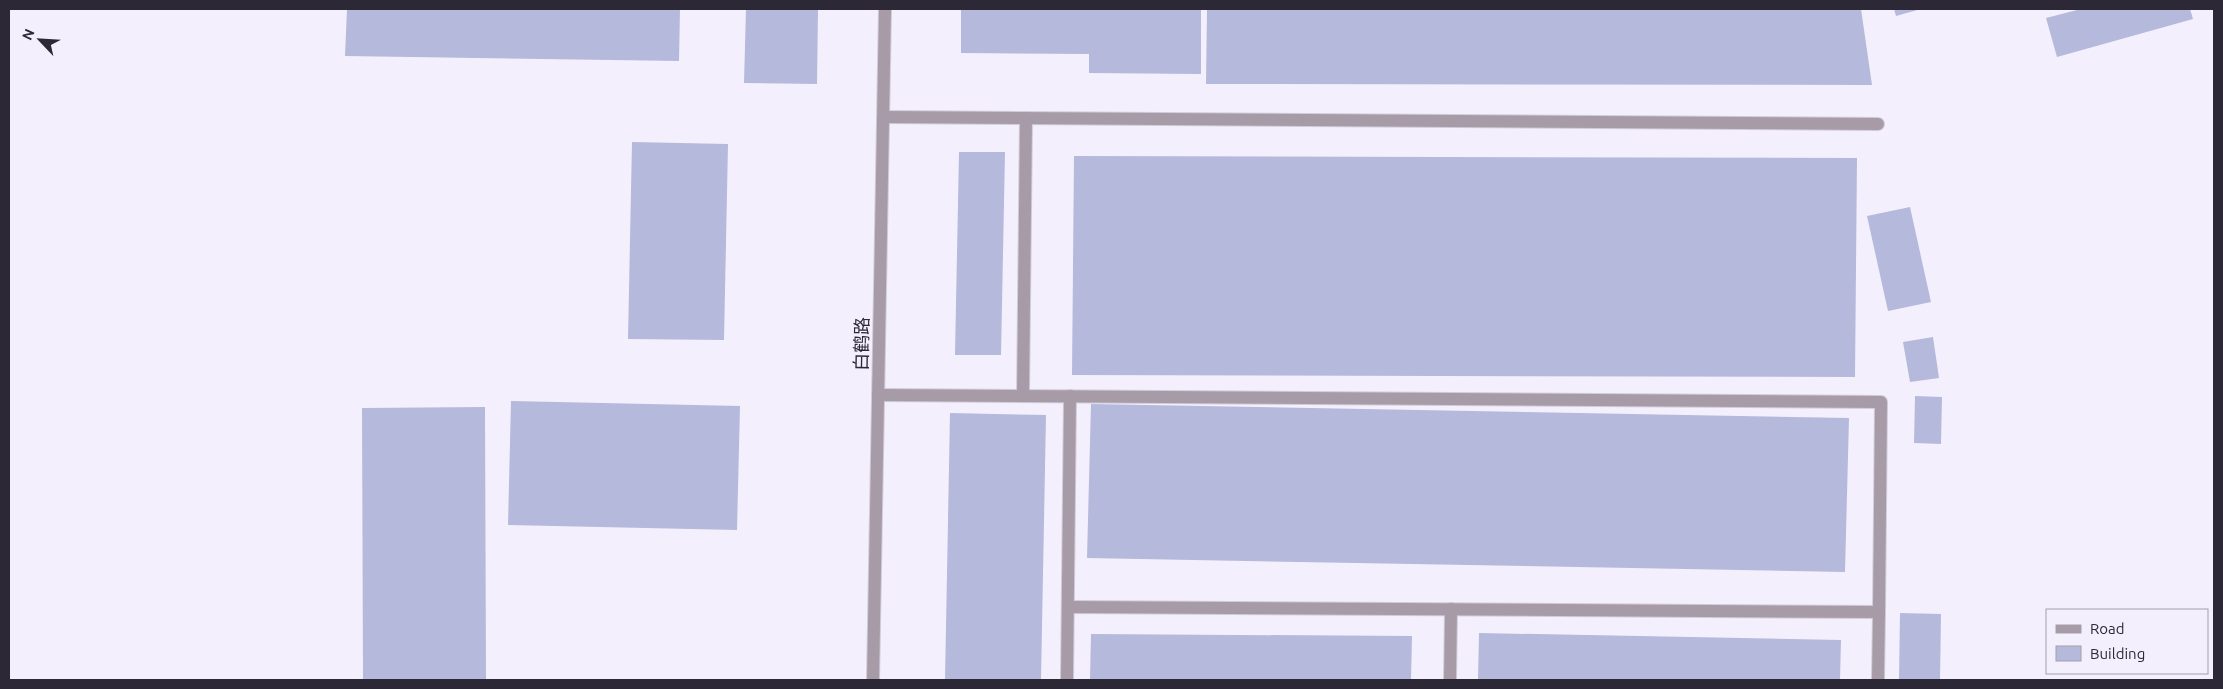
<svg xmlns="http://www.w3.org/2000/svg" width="2223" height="689" font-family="Ubuntu,'Noto Sans SC',sans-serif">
	<rect width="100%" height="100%" fill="#f4effc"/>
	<g fill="#b5b9db">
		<polygon points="347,9 680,9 679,61 345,56"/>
		<polygon points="746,9 818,9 817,84 744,83"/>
		<polygon points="961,9 1201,9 1201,74 1089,73 1089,54 961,53"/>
		<polygon points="1207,9 1861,9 1872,85 1206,84"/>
		<polygon points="1894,9 1921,9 1896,16"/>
		<polygon points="2081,9 2190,9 2193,19 2057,57 2046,18"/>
		<polygon points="632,142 728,144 724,340 628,339"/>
		<polygon points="959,152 1005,152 1001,355 955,355"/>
		<polygon points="1074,156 1857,158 1855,377 1072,375"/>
		<polygon points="1910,207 1931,302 1888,311 1867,216"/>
		<polygon points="1933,337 1939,378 1910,382 1903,342"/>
		<polygon points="1915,396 1942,397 1941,444 1914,443"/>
		<polygon points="511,401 740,406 737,530 508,525"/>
		<polygon points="1091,404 1849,418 1845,572 1087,558"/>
		<polygon points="485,407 486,680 363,680 362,408"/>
		<polygon points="950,413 1046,415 1041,680 945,680"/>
		<polygon points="1900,613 1941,614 1940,680 1899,680"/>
		<polygon points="1479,633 1841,640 1840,680 1478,680"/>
		<polygon points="1091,634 1412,636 1411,680 1090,680"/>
	</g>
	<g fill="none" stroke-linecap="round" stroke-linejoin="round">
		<g stroke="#d0cbd8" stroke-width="14">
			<g id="service">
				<polyline points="884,117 1878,124"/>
				<polyline points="878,395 1881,402 1879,612"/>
				<polyline points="1023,396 1026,118"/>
				<polyline points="1068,607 1879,612 1878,680"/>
				<polyline points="1067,680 1070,396"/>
				<polyline points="1450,680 1451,609"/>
			</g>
		</g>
		<g stroke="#d0cbd8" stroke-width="14">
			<polyline id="minor" points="873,680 885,9"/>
		</g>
		<use href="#service" stroke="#a79ba7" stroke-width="12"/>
		<use href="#minor" stroke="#a79ba7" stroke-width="12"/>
	</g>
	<g text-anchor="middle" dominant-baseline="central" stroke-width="4" stroke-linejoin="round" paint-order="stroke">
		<g font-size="18" fill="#2d2835" stroke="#f4effc">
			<text transform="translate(861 344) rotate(-89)">白鹤路</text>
		</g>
	</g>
	<rect width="2223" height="689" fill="none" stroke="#2d2835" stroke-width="20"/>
	<rect x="2046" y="609" width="162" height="65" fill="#f4effc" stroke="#a49fac"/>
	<rect x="2056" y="625" width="25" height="8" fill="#a79ba7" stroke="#a49fac"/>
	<text x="2090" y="634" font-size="15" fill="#2d2835">Road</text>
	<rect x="2056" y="646" width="25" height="15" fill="#b5b9db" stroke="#a49fac"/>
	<text x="2090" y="659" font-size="15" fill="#2d2835">Building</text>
	<g transform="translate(40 40) rotate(295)" stroke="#f4effc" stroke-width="4" paint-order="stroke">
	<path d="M0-4L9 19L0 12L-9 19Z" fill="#2d2835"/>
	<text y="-8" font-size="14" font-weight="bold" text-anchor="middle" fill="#2d2835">N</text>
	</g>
</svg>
